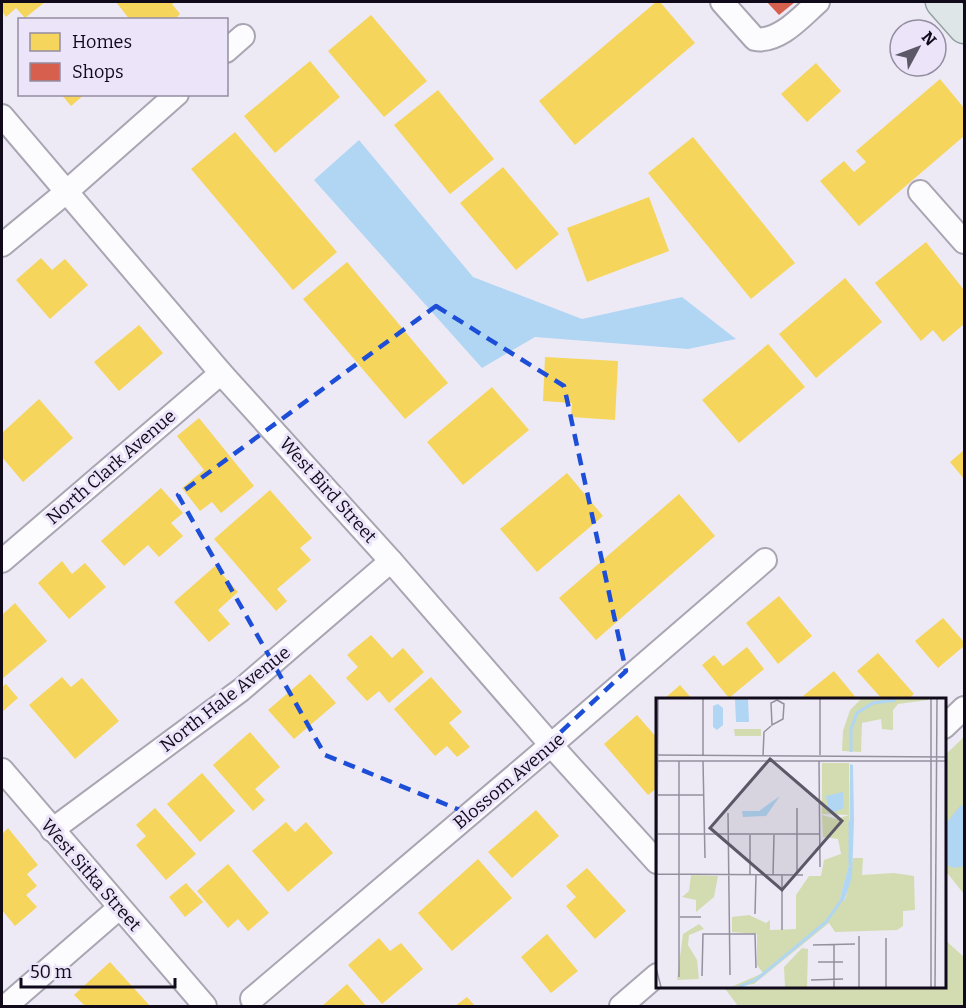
<svg xmlns="http://www.w3.org/2000/svg" width="966" height="1008" font-family="Bitter,serif">
	<rect width="100%" height="100%" fill="#edeaf5"/>
	<g fill="#d2dcb0">
		<polygon points="964,737 964,894 944,869 944,756"/>
		<polygon points="944,939 964,957 964,1006 738,1006 723,986 944,986"/>
	</g>
	<g fill="#b0d6f4">
		<polygon points="359,140 473,277 582,319 682,297 736,339 688,349 535,337 482,368 314,180"/>
		<polygon points="964,805 964,866 954,868 944,864 944,826 960,806"/>
	</g>
	<g fill="#f6d55c">
		<polygon points="2,2 45,2 25,18 16,8 6,17 2,11"/>
		<polygon points="116,2 175,2 172,4 180,14 174,20 130,20"/>
		<polygon points="656,2 660,2 695,43 575,145 539,101"/>
		<polygon points="371,15 427,81 384,117 328,51"/>
		<polygon points="310,61 340,97 275,153 244,116"/>
		<polygon points="816,63 841,91 807,122 781,94"/>
		<polygon points="940,79 964,108 964,136 859,226 820,181 844,161 854,172 866,162 856,151"/>
		<polygon points="438,90 494,159 450,194 394,125"/>
		<polygon points="61,94 85,94 71,106"/>
		<polygon points="235,132 337,252 293,290 191,169"/>
		<polygon points="693,137 795,263 751,299 648,173"/>
		<polygon points="503,167 559,234 516,270 460,203"/>
		<polygon points="649,197 669,251 587,282 567,228"/>
		<polygon points="926,242 964,290 964,324 943,342 933,330 921,341 875,283"/>
		<polygon points="41,258 52,270 65,259 88,285 50,319 16,280"/>
		<polygon points="347,262 448,383 405,419 303,299"/>
		<polygon points="845,278 882,322 816,378 779,334"/>
		<polygon points="139,325 163,353 119,391 94,362"/>
		<polygon points="768,344 805,387 739,443 702,400"/>
		<polygon points="545,357 618,361 615,420 571,417 572,403 543,401"/>
		<polygon points="492,387 529,430 463,485 427,442"/>
		<polygon points="39,399 73,438 23,482 2,457 2,433"/>
		<polygon points="199,418 254,486 221,513 212,502 200,511 182,488 204,470 177,436"/>
		<polygon points="964,450 964,479 950,462"/>
		<polygon points="567,473 603,516 537,572 500,529"/>
		<polygon points="161,488 183,513 171,523 183,536 159,557 148,545 124,566 101,541"/>
		<polygon points="270,490 312,538 300,548 311,560 277,589 287,601 276,611 214,539"/>
		<polygon points="679,494 715,536 596,640 559,598"/>
		<polygon points="62,561 72,574 85,563 106,587 69,619 38,583"/>
		<polygon points="215,566 238,592 218,610 230,624 209,642 174,602"/>
		<polygon points="779,596 812,636 778,664 746,623"/>
		<polygon points="15,603 47,641 2,679 2,615"/>
		<polygon points="943,618 964,642 964,646 938,668 915,641"/>
		<polygon points="371,635 392,658 403,648 424,672 389,703 379,691 367,701 346,678 358,667 347,655"/>
		<polygon points="747,647 764,669 729,698 702,665 714,655 723,666"/>
		<polygon points="878,653 914,694 908,699 882,699 857,671"/>
		<polygon points="834,671 857,699 806,699 803,696"/>
		<polygon points="310,674 336,703 294,739 268,710"/>
		<polygon points="62,677 71,687 82,678 119,721 75,759 29,705"/>
		<polygon points="431,677 462,712 449,723 470,747 457,757 447,746 435,756 394,709"/>
		<polygon points="6,684 18,698 2,712 2,687"/>
		<polygon points="680,685 692,699 664,699"/>
		<polygon points="637,715 657,738 657,788 648,795 604,744"/>
		<polygon points="250,732 280,767 255,789 265,800 253,811 213,765"/>
		<polygon points="202,773 235,811 200,842 167,804"/>
		<polygon points="155,808 196,854 166,880 136,845 146,836 136,825"/>
		<polygon points="536,810 559,836 512,878 488,852"/>
		<polygon points="286,822 295,832 306,822 333,853 288,892 252,851"/>
		<polygon points="8,828 38,865 27,874 37,886 26,895 37,907 15,926 2,910 2,834"/>
		<polygon points="478,859 512,898 452,951 418,913"/>
		<polygon points="228,864 269,913 248,931 238,919 228,928 197,891"/>
		<polygon points="587,868 626,911 595,939 566,906 576,897 566,886"/>
		<polygon points="186,883 203,902 185,917 169,897"/>
		<polygon points="547,934 578,971 551,993 521,957"/>
		<polygon points="379,938 390,951 401,943 423,969 382,1004 348,965"/>
		<polygon points="110,962 150,1006 85,1006 74,995"/>
		<polygon points="347,984 366,1006 322,1006"/>
		<polygon points="467,997 475,1006 455,1006"/>
	</g>
	<polygon fill="#d6604d" points="767,2 795,2 779,15"/>
	<g fill="none" stroke-linecap="round" stroke-linejoin="round">
		<g stroke="#a9a5b2" stroke-width="26">
			<g id="minor">
				<path d="M722,2l33,37c24,4 47,-23 63,-37"/>
				<polyline points="226,51 243,36"/>
				<polyline points="2,116 221,373 391,561 551,745 657,862"/>
				<polyline points="920,192 964,242"/>
				<polyline points="2,245 65,193 177,94"/>
				<polyline points="2,561 221,373"/>
				<polyline points="944,727 964,708"/>
				<polyline points="2,770 205,1006"/>
				<polyline points="52,830 241,690 391,561"/>
				<polyline points="252,999 551,745 765,560"/>
				<polyline points="6,1006 119,908"/>
				<polyline points="621,1006 657,975"/>
			</g>
		</g>
		<g stroke="#93a1a4" stroke-width="33">
			<polyline id="major" points="941,2 964,28"/>
		</g>
		<use href="#minor" stroke="#fcfcfe" stroke-width="22"/>
		<use href="#major" stroke="#dee6e7" stroke-width="30"/>
	</g>
	<path fill="none" stroke="#1d4ed8" stroke-width="4.5" stroke-dasharray="12 8" stroke-linejoin="round" d="M436,306l128,80 62,285 -154,144 -147,-60 -147,-260z"/>
	<g text-anchor="middle" dominant-baseline="central" stroke-width="6" stroke-linejoin="round" paint-order="stroke">
		<g font-size="18" fill="#100a1b" stroke="#ece5fa">
			<text transform="translate(111 467) rotate(-41)">North Clark Avenue</text>
			<text transform="translate(328 490) rotate(48)">West Bird Street</text>
			<text transform="translate(225 699) rotate(-38)">North Hale Avenue</text>
			<text transform="translate(509 781) rotate(-40)">Blossom Avenue</text>
			<text transform="translate(91 875) rotate(49)">West Sitka Street</text>
		</g>
	</g>
	<g transform="translate(656 698)">
		<rect width="290" height="290" fill="#edeaf5"/>
		<path d="M205,1h67v1l-30,4 -5,6v20l-11,-1 -1,-10 -19,4 -1,29 -19,-1 1,-20 7,-21zM78,31h27v7h-26zM166,65h27l1,98 -10,37 4,3 2,-4 7,-39h10l-1,17 32,-2 20,3 1,34 -12,1v15l-6,4 -62,2 -6,-9 -75,61 -23,3 32,-14 -6,-8v-31l-25,-2v-15l17,-2 17,8 4,-3v10l26,-1v-34l13,-19h12l3,-16 17,-6 -3,-15 -15,-2 -1,-22 14,4 13,-4 -27,-1zM35,177l27,1 -4,21 -18,15v-12l-14,-3 7,-6zM43,226l5,5 -15,6 -1,10 9,15 2,19 -22,1 6,-46zM146,250l6,1 -1,38h-22l-1,-20z" fill="#d2dcb0"/>
		<path d="M79,1h13l1,23h-13zM62,6l5,4v17l-6,5 -4,-3v-21zM194,66l3,1 1,55 -2,57 -8,24 -4,-3 10,-37zM187,94l1,16 -15,6 -3,-18zM124,98l-14,20 -23,1 -1,-6h17z" fill="#b0d6f4"/>
		<path fill="none" stroke="#b0d6f4" stroke-width="3" d="M195,54v-23l6,-16 16,-10 23,-3M194,167v-44M83,289l18,-8 69,-57 17,-24"/>
		<path fill="none" stroke="#95909e" stroke-width="1.5" d="M2,1l-2,269 5,19M121,2l7,4 -1,15 -11,6 -1,-22zM0,57l290,2M47,57v-56M164,57v-56M107,58l1,-24 7,-6M0,63h290M23,63v216M47,63l2,97M163,63l1,106M2,97h46M72,115l2,162M1,136h163M141,173v-63M0,176l147,1M94,177v-40M117,177l1,-40M99,216l1,-39M24,219h21M126,232v-55M157,247l42,-1M178,247v42M162,264h25M46,278l1,-42h52l1,34M155,282l32,-1M203,289v-51M230,289v-49M275,289v-288M279,289l2,-288"/>
		<path fill="#5d5867" fill-opacity="0.15" stroke="#5d5867" stroke-width="3" d="M114,61l72,62 -60,69 -72,-62z"/>
		<rect width="290" height="290" fill="none" stroke="#100a1b" stroke-width="3"/>
	</g>
	<rect width="966" height="1008" fill="none" stroke="#100a1b" stroke-width="6"/>
	<rect x="18" y="18" width="210" height="78" fill="#ece5fa" stroke="#948da1" stroke-width="1.5"/>
	<rect x="30" y="33" width="30" height="18" fill="#f6d55c" stroke="#948da1" stroke-width="1.5"/>
	<text x="72" y="48" font-size="18" fill="#100a1b">Homes</text>
	<rect x="30" y="63" width="30" height="18" fill="#d6604d" stroke="#948da1" stroke-width="1.5"/>
	<text x="72" y="78" font-size="18" fill="#100a1b">Shops</text>
	<g transform="translate(918 48) rotate(49)"><circle r="28" fill="#ece5fa" stroke="#948da1" stroke-width="1.5"/>
	<path d="M0-4.5L10 22L0 15L-10 22Z" fill="#5d5867"/>
	<text y="-9" font-size="16" font-weight="bold" text-anchor="middle" fill="#100a1b">N</text>
	</g>
	<path d="M21 978v9h154v-9" fill="none" stroke="#100a1b" stroke-width="3"/>
	<text x="30" y="978" font-size="18" fill="#100a1b" stroke="#ece5fa" stroke-width="4.5" paint-order="stroke">50 m</text>
</svg>
